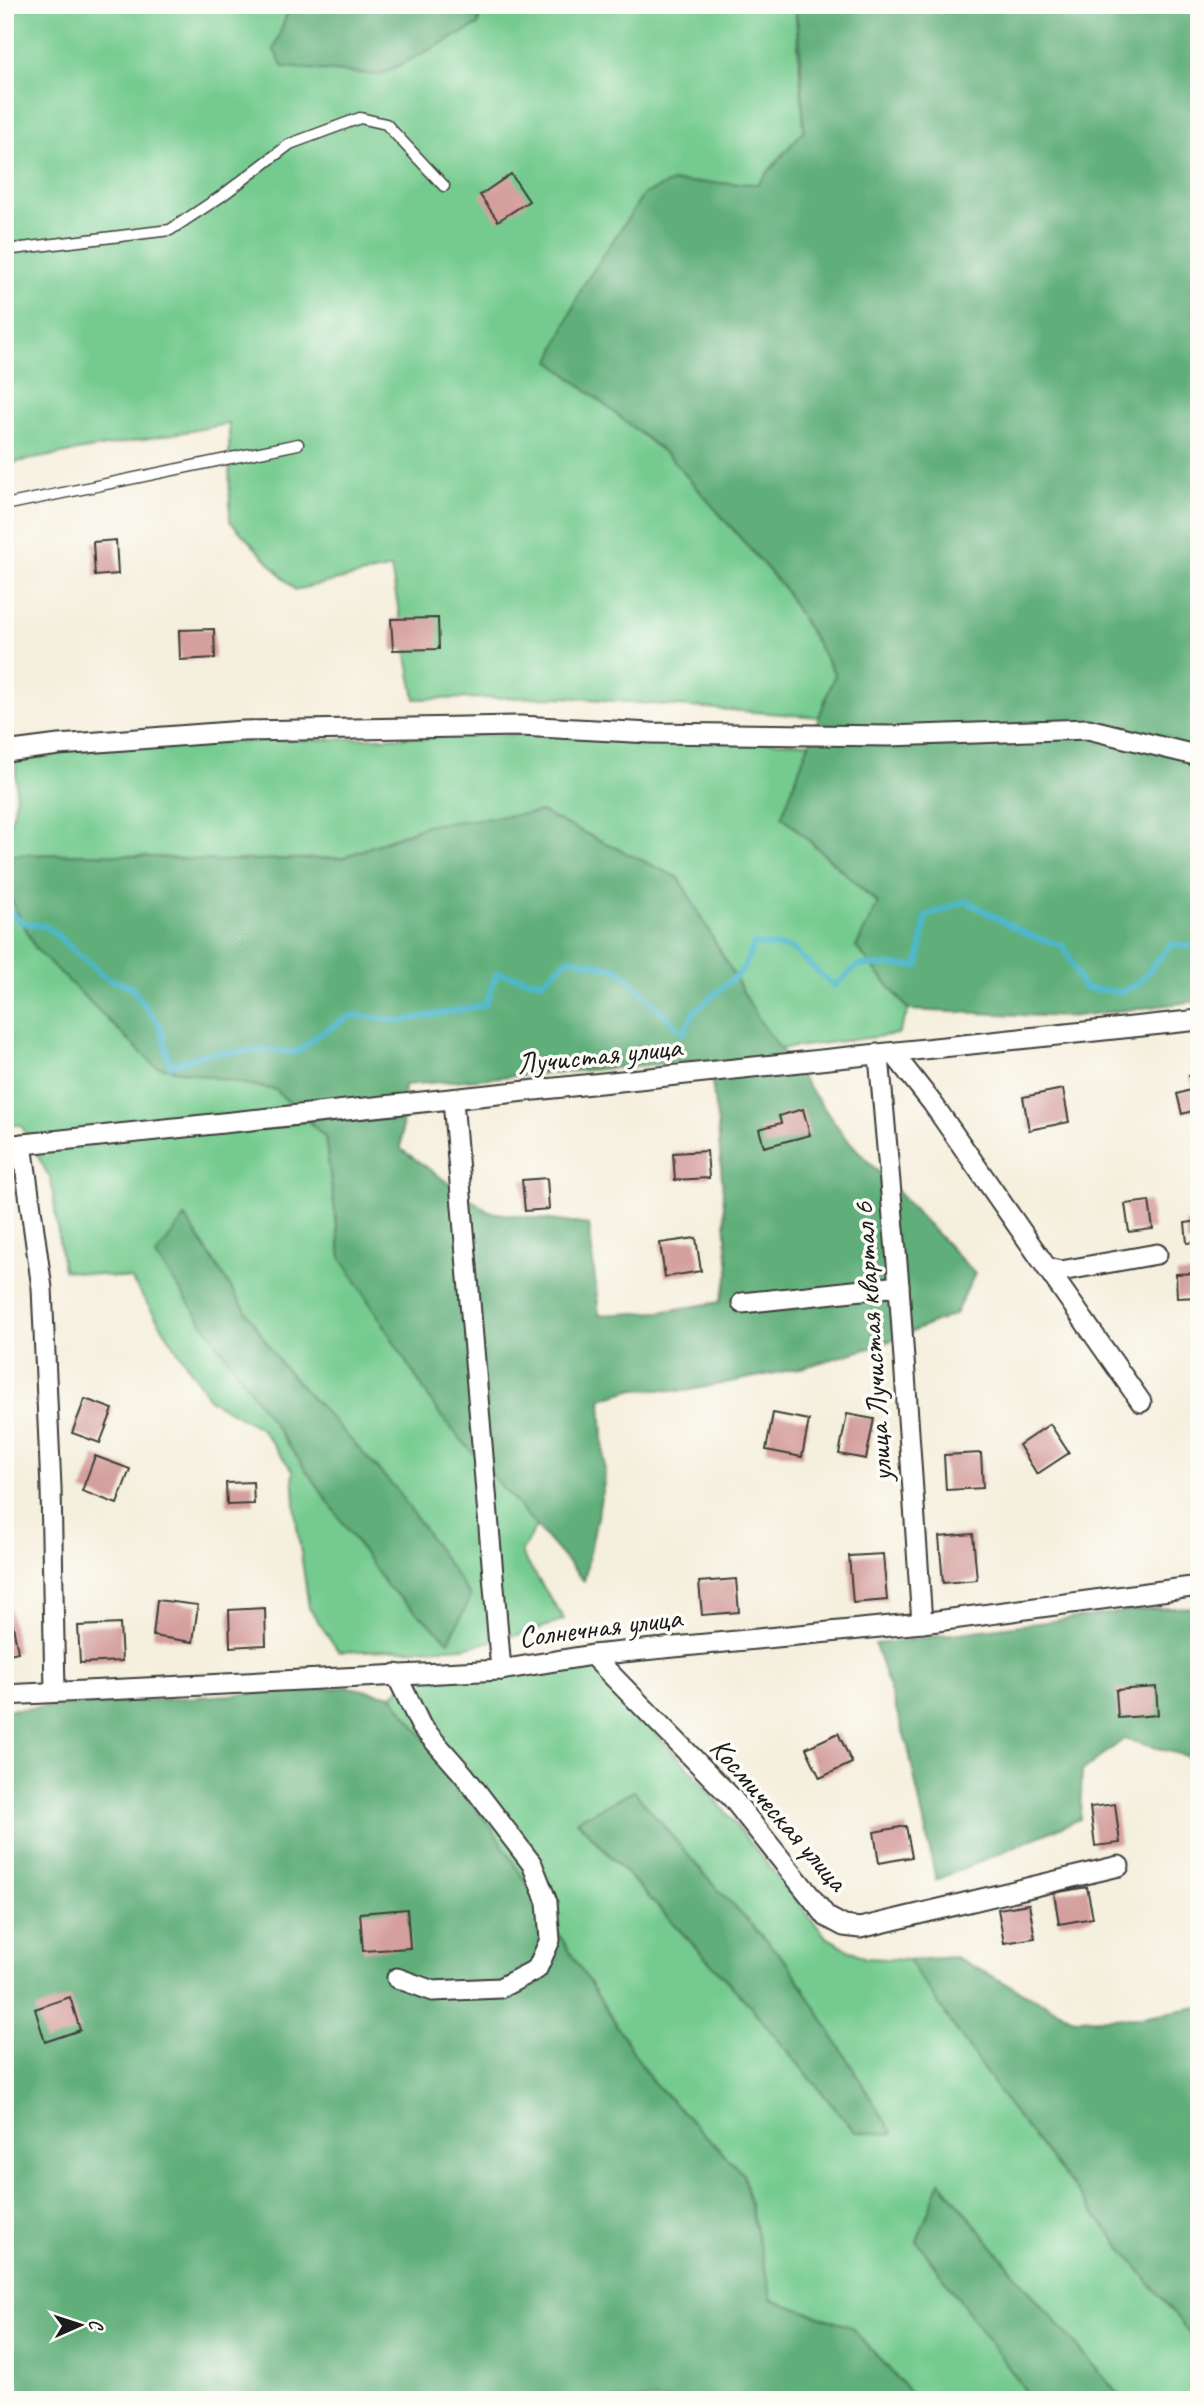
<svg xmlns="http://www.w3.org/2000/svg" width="1204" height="2405" font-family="Caveat,sans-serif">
	<rect width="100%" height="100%" fill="#fdfcf7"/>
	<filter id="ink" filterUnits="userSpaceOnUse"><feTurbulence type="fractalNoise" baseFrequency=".0143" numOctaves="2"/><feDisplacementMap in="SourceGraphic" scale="14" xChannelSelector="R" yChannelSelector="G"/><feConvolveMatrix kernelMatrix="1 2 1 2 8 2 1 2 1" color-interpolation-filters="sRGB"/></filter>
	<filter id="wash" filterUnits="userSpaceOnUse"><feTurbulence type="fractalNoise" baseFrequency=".00686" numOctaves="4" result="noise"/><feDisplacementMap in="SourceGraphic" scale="28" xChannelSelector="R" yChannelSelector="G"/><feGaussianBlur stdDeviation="1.57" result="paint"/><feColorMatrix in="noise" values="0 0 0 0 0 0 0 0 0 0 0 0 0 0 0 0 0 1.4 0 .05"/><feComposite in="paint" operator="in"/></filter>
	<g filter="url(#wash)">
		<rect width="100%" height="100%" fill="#f5efdd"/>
		<g fill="#75cb8f" stroke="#487456" stroke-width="2" fill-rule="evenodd">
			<polygon points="5,5 290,5 274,50 478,25 481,5 795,5 804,130 758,184 673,182 550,361 671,458 783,587 835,674 819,717 564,697 415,699 391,568 295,590 230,521 229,424 5,464"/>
			<polygon points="1199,272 1199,379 1193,273"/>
			<path d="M520,734l289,9 -27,73 96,88 -22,43 53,63 -11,24 -118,15 -21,-29 -80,-142 -252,-53 -85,33 -125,3 -116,-7 -96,1v-25c15,-17 10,-50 11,-71l47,-9 165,-8z"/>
			<polygon points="5,888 36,949 155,1066 276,1090 325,1137 341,1257 439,1414 536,1526 521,1553 564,1619 534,1631 468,1647 339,1652 309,1608 296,1519 293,1471 261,1429 210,1400 131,1279 63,1270 51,1180 21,1125 5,1125"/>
			<path d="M592,1665l107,114 127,158 39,21 43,2 100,145 191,240v55h-76l-102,-119 -80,-99 -24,59 115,159h-115l-66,-73 -79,-27 -29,-126 -92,-94 -159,-251 -100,-133 15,-16zM634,1791l76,90 80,85 102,168 -37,-2 -110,-132 -168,-179z"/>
		</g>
		<g fill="#60af7a" stroke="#3e664b" stroke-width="2" fill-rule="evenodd">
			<polygon points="290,5 481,5 478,25 380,75 283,67 274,50"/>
			<polygon points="795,5 1199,5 1199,272 1193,274 1199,380 1199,1001 1068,1017 909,1010 856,947 878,903 782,816 835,674 783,587 671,458 550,361 582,287 644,194 672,182 758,184 804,130 800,45"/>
			<path d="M541,812l138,66 80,142 87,118 129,136 -20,40 -78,32 -76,22 -116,23 -51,-2 -33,10 4,79 -21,103 -145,-167 -98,-157 -16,-120 -49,-47 -121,-24 -119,-117 -31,-61v-33l96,-1 116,7 125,-3 85,-33zM709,1060l9,66 11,147 -9,29 -61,10 -60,3 -10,-90 -100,-13 -88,-63 3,-64z"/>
			<polygon points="185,1217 280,1363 396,1489 471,1597 449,1641 387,1586 156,1256"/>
			<polygon points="1199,1607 1199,1786 1187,1756 1124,1739 1082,1771 1080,1819 936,1880 908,1747 875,1644 1145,1609"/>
			<polygon points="349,1687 392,1696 492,1829 651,2080 743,2174 772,2300 851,2327 917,2400 5,2400 5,1710"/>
			<polygon points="634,1791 710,1881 790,1966 893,2134 855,2132 745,2000 577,1820"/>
			<polygon points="955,1957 1075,2019 1141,2017 1199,2007 1199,2345 1008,2105 908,1960"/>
			<polygon points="940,2181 1021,2281 1123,2400 1032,2400 917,2241"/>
		</g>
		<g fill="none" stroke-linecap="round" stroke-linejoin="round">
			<polyline stroke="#4db8ca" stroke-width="6" points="5,907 21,922 47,927 106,978 130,986 161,1027 170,1066 203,1054 268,1050 297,1052 322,1032 353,1015 401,1021 485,1005 497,973 542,982 569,958 620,970 683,1033 694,1012 743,970 754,944 791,948 834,986 859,965 918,966 926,916 966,901 1028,935 1064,946 1083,988 1121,992 1139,983 1171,944 1199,947"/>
		</g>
		<g id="blocks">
			<g fill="#d49f9d">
				<polygon points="511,174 529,201 498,221 480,195"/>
				<polygon points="116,540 118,574 95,576 93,542"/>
				<polygon points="438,618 439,649 393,650 391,619"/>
				<polygon points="214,629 215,658 180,660 179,630"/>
				<polygon points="1199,1073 1199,1109 1182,1114 1177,1094 1193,1089 1189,1076"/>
				<polygon points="1063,1089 1069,1122 1029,1130 1023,1097"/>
				<polygon points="803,1109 810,1135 764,1147 759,1129 781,1123 779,1116"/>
				<polygon points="707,1151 709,1178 675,1180 673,1153"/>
				<polygon points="547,1178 549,1209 525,1211 522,1180"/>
				<polygon points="1149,1201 1153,1229 1129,1232 1125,1204"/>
				<polygon points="1199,1221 1199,1242 1187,1243 1185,1223"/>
				<polygon points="696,1238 701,1271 665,1277 660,1243"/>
				<polygon points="1199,1273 1199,1297 1177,1298 1176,1274"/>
				<polygon points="85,1399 113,1409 100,1443 72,1433"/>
				<polygon points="773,1413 809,1420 802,1457 766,1450"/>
				<polygon points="847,1414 874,1419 866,1459 839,1454"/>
				<polygon points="1050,1424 1069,1453 1037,1474 1019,1445"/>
				<polygon points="981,1453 983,1488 946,1490 944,1455"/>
				<polygon points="95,1456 130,1469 117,1504 82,1491"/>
				<polygon points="253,1482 254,1504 227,1505 226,1483"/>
				<polygon points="973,1534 977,1580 943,1583 939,1537"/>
				<polygon points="883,1554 887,1600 853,1603 849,1556"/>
				<polygon points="736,1579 739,1612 702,1615 699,1582"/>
				<polygon points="5,1600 8,1600 18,1652 5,1655"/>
				<polygon points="157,1600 198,1605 193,1642 153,1636"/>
				<polygon points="265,1608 266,1645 230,1647 229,1610"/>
				<polygon points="120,1624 122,1661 80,1663 78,1626"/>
				<polygon points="1156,1687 1158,1715 1118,1718 1116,1690"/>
				<polygon points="838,1733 852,1763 820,1778 806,1748"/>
				<polygon points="1115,1804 1120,1843 1095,1846 1090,1807"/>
				<polygon points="906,1826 912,1857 879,1863 874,1832"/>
				<polygon points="1087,1887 1093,1918 1059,1924 1054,1893"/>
				<polygon points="1029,1904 1035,1938 1004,1943 998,1909"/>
				<polygon points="407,1909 410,1948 363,1951 360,1913"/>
				<polygon points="70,1997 80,2030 45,2042 35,2009"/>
			</g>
		</g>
	</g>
	<g filter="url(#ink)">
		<use href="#blocks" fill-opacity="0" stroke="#3d3c39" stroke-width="2"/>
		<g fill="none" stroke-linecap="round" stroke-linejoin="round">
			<g stroke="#3d3c39" stroke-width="13">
				<g id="service">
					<polyline points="5,250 170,230 223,195 290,144 360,118 386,124 444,186"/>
					<polyline points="5,505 298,444"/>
				</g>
			</g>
			<g stroke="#3d3c39" stroke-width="23">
				<g id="minor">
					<polyline points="5,752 59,745 243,731 520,726 651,733 889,736 1088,729 1199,756"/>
					<polyline points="893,1053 933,1104 1047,1268 1061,1271 1157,1254"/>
					<polyline points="879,1056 899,1286 922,1623"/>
					<polyline points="453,1100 501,1670"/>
					<polyline points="22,1144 42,1288 51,1488 55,1692"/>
					<polyline points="5,1146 1199,1020"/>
					<polyline points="1047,1268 1141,1402"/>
					<polyline points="742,1303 899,1286"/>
					<polyline points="592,1655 732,1798 827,1917 844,1926 860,1928 1119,1866"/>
					<polyline points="396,1674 421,1726 464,1775 532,1864 547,1902 550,1940 537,1969 500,1988 433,1991 397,1978"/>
					<polyline points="5,1695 501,1670 592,1655 922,1623 1199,1586"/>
				</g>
			</g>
			<use href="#service" stroke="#fff" stroke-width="10"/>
			<use href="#minor" stroke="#fff" stroke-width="19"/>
		</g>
	</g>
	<g text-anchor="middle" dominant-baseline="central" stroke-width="7" stroke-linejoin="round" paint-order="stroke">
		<g font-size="30" fill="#1c1c1c" stroke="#fdfcf7">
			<text transform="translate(599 1055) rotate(-6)">Лучистая улица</text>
			<text transform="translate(872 1342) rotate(-94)">улица Лучистая квартал 6</text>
			<text transform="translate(600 1627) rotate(-7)">Солнечная улица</text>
			<text transform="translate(779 1814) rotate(49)">Космическая улица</text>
		</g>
	</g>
	<rect width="1204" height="2405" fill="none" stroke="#fdfcf7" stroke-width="28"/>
	<g transform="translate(80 2325) rotate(87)" stroke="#fdfcf7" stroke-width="5" paint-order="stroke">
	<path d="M0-5L12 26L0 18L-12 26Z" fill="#1c1c1c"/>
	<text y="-10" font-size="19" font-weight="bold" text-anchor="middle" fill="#1c1c1c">С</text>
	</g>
</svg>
